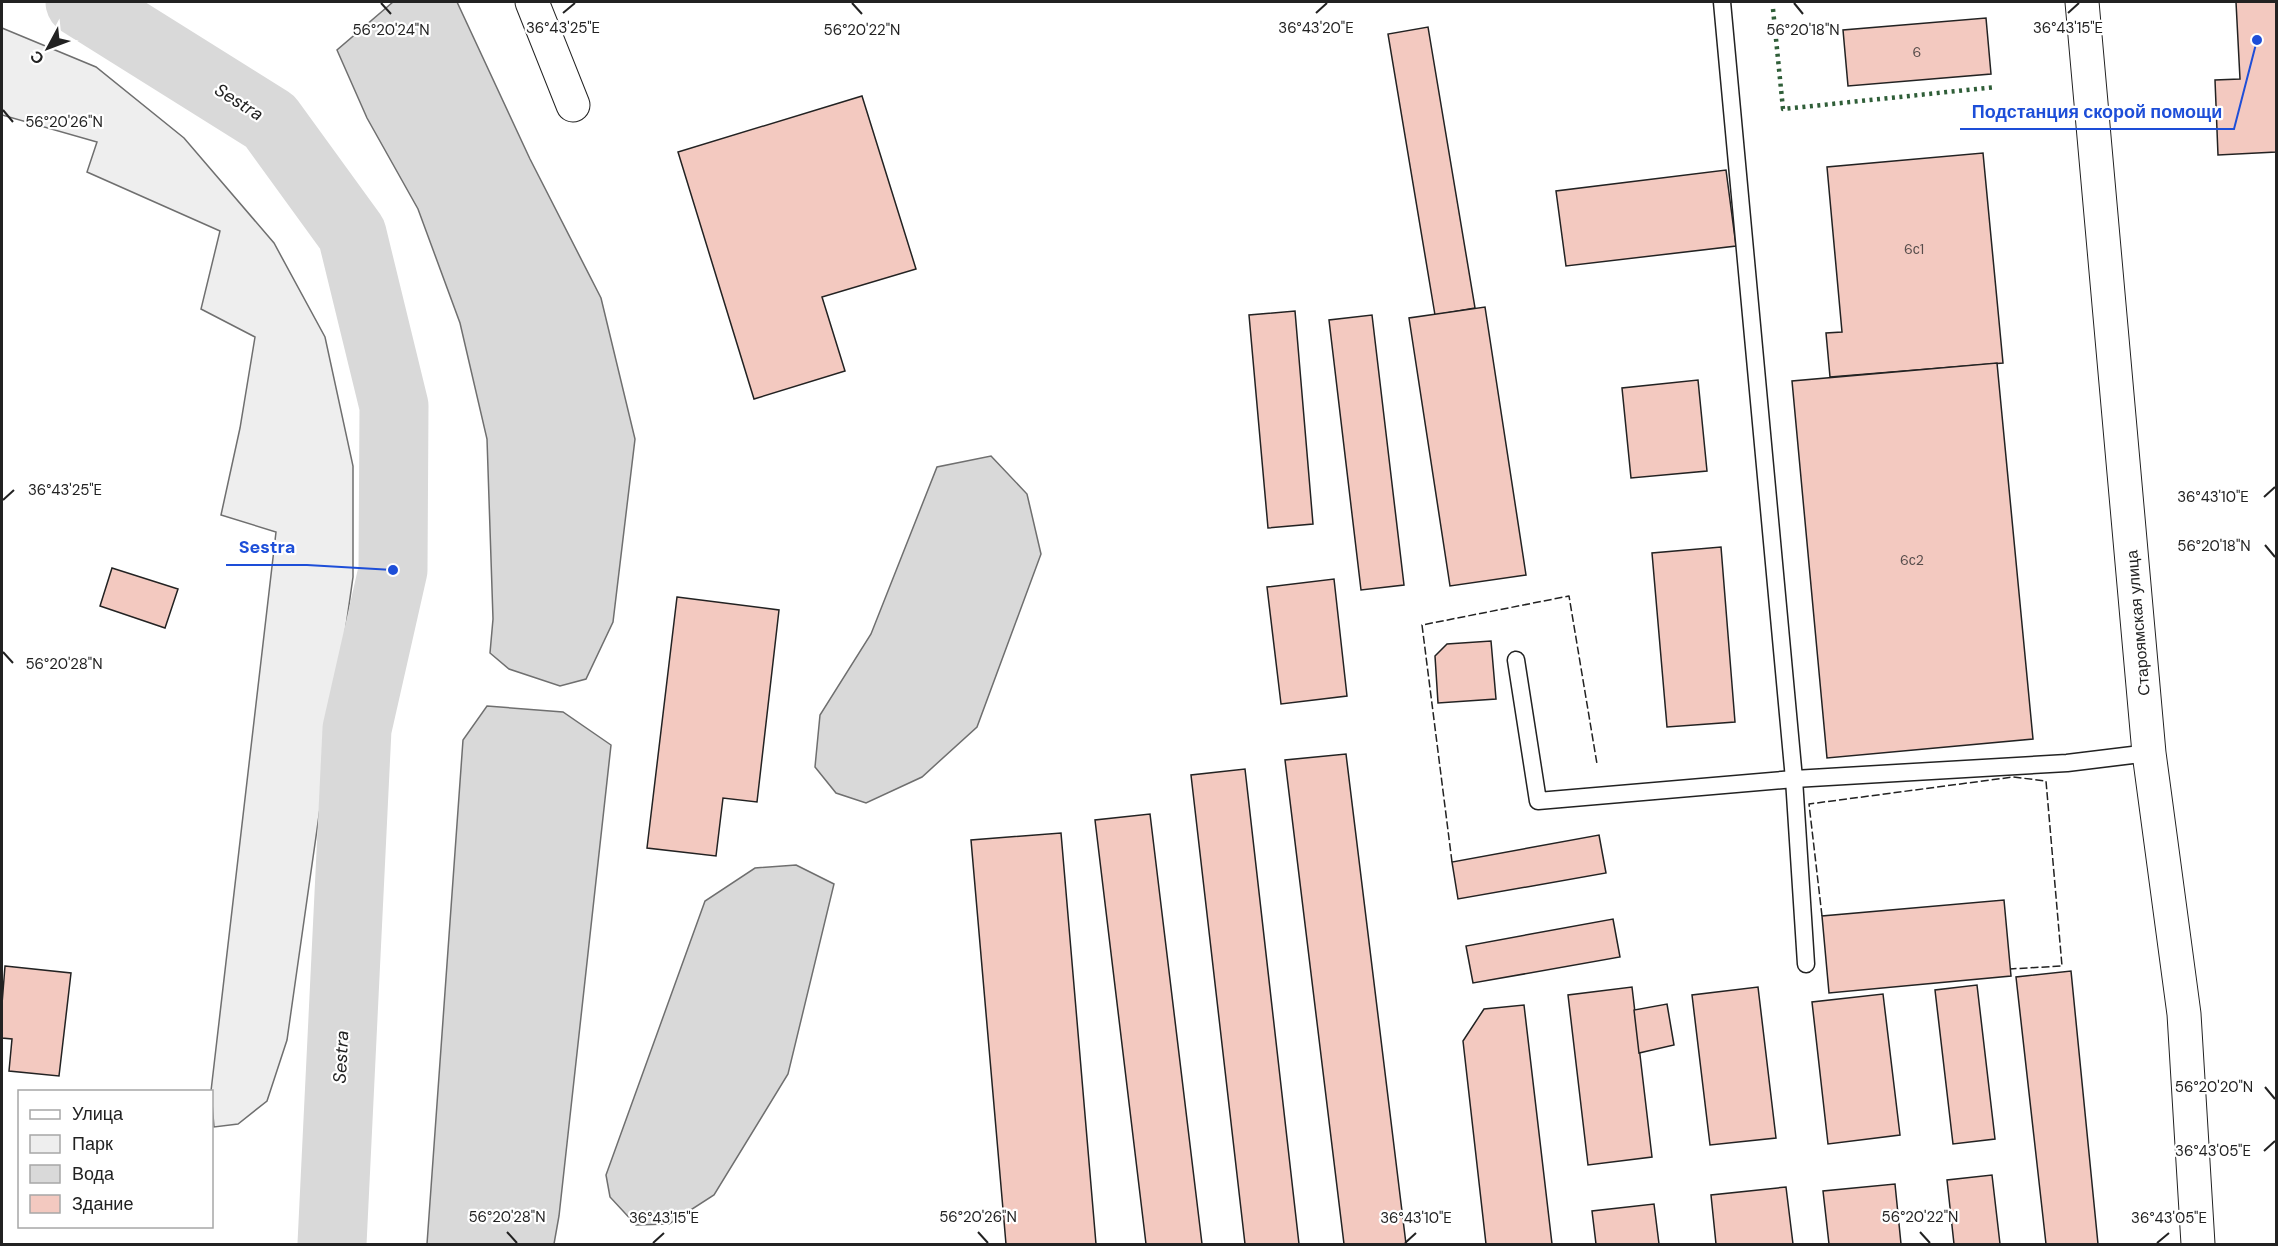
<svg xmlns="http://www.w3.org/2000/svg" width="2278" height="1246" font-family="'DM Sans',sans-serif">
	<rect width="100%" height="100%" fill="#fff"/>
	<polygon fill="#eee" stroke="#6f6f6f" stroke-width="1.5" points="2,28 96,67 184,138 274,243 325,337 353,466 353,577 287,1040 267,1101 238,1124 214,1127 211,1091 276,532 221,515 240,428 255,337 201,309 220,231 87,172 97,142 2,115"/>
	<g fill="#d9d9d9" stroke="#6f6f6f" stroke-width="1.5">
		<polygon points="393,2 457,2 530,159 601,298 635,439 613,622 586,679 560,686 509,669 490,653 493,619 487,439 460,323 418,209 367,118 337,50"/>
		<polygon points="991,456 1027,494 1041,554 977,727 922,777 866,803 836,793 815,767 820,715 871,634 937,467"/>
		<polygon points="487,706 563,712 611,745 559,1216 554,1244 427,1244 463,740"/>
		<polygon points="796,865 834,884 788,1074 714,1195 669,1224 636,1225 610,1197 606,1175 705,901 755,868"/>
	</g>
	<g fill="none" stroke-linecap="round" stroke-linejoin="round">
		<polyline stroke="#d9d9d9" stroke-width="69" points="80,2 270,121 352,234 394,406 393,570 357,729 332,1244"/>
	</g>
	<g fill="#f3c9c0" stroke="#222" stroke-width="1.5">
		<polygon points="2236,2 2276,2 2276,152 2218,155 2215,80 2240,79"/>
		<polygon points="1986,18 1991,74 1848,86 1843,30"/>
		<polygon points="1428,27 1475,308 1435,315 1388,34"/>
		<polygon points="862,96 916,269 822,297 845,371 754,399 678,152"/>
		<polygon points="1983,153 2003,363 1830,377 1826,333 1842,332 1827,167"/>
		<polygon points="1726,170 1736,246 1566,266 1556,191"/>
		<polygon points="1485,307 1526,575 1450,586 1409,318"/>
		<polygon points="1295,311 1313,524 1268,528 1249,315"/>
		<polygon points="1372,315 1404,585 1361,590 1329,320"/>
		<polygon points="1997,363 2033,739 1827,758 1792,381"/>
		<polygon points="1698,380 1707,471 1631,478 1622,388"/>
		<polygon points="1721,547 1735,722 1667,727 1652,553"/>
		<polygon points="112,568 178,589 165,628 100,606"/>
		<polygon points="1334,579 1347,696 1281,704 1267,587"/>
		<polygon points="677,597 779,610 757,802 723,798 716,856 647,848"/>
		<polygon points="1491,641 1496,699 1438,703 1435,656 1447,644"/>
		<polygon points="1346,754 1406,1244 1344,1244 1285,760"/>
		<polygon points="1245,769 1299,1244 1245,1244 1191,775"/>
		<polygon points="1150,814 1202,1244 1146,1244 1095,820"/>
		<polygon points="1061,833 1096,1244 1006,1244 971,840"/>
		<polygon points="1599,835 1606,873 1458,899 1452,862"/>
		<polygon points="2004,900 2011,976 1829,993 1822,916"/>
		<polygon points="1613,919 1620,957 1473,983 1466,946"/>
		<polygon points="5,966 71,973 59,1076 9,1071 12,1039 2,1038 2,1004"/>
		<polygon points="2071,971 2098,1244 2046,1244 2016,977"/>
		<polygon points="1977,985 1995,1139 1953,1144 1935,990"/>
		<polygon points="1632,987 1652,1157 1588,1165 1568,995"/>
		<polygon points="1758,987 1776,1138 1710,1145 1692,995"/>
		<polygon points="1883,994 1900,1135 1828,1144 1812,1002"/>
		<polygon points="1667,1004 1674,1045 1639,1053 1634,1010"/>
		<polygon points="1524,1005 1552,1244 1486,1244 1463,1041 1484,1009"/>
		<polygon points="1992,1175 2000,1244 1954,1244 1947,1180"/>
		<polygon points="1895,1184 1901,1244 1829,1244 1823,1191"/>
		<polygon points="1786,1187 1793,1244 1716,1244 1711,1195"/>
		<polygon points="1654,1204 1659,1244 1596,1244 1592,1211"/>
	</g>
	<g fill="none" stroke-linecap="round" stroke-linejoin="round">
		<g stroke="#222" stroke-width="19">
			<g id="service">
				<polyline points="1722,2 1794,779 2067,763 2149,753"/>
				<polyline points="1516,660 1538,801 1794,779 1806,964"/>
			</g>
		</g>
		<g stroke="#222" stroke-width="35">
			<polyline id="minor" points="532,2 573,105"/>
		</g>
		<g stroke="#222" stroke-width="35">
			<polyline id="tertiary" points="2082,2 2149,753 2184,1014 2198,1244"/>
		</g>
		<use href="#service" stroke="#fff" stroke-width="16"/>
		<use href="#minor" stroke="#fff" stroke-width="33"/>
		<use href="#tertiary" stroke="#fff" stroke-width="33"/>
		<polyline stroke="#2f5e38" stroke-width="4.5" stroke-dasharray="3 4.5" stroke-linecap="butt" points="1773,9 1783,109 1996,87"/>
		<g stroke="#222" stroke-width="1.5" stroke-dasharray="8 3" stroke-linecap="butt">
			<polyline points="1452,862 1422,625 1569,596 1597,764"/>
			<polyline points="1822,916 1809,804 2013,777 2046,781 2062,966 2010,969"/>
		</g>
	</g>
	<path fill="none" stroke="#222" stroke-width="2" d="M381,3l10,11M852,3l10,11M1794,3l9,11M563,13l12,-10M1316,13l11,-10M2068,13l11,-10M3,110l10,12M2264,497l11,-10M3,500l11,-10M2265,545l10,12M3,652l10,11M2265,1087l10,12M2264,1151l11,-10M507,1232l10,11M978,1232l10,11M1920,1232l10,11M653,1243l11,-10M1405,1243l11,-10M2157,1243l12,-10"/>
	<g text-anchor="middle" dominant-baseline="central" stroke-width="4.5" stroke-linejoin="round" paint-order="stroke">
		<g font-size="14" fill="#564c4a">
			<text x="1917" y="52">6</text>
			<text x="1914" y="249">6с1</text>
			<text x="1912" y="560">6с2</text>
		</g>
		<g font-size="16" fill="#222" stroke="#fff">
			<text transform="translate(2138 623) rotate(-95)">Староямская улица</text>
		</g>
		<g font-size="18" font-style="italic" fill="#222" stroke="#fff">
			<text transform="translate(239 102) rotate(32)">Sestra</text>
			<text transform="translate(341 1057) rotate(-87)">Sestra</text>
		</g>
	</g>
	<g font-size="15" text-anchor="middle" fill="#222" stroke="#fff" stroke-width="4.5" stroke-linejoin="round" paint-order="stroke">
		<text x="563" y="33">36°43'25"E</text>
		<text x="1316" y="33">36°43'20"E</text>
		<text x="2068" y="33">36°43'15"E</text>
		<text x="391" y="35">56°20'24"N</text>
		<text x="862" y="35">56°20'22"N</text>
		<text x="1803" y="35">56°20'18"N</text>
		<text x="64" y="127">56°20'26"N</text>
		<text x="65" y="495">36°43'25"E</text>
		<text x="2213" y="502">36°43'10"E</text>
		<text x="2214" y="551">56°20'18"N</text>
		<text x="64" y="669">56°20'28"N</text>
		<text x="2214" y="1092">56°20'20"N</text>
		<text x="2213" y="1156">36°43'05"E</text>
		<text x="507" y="1222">56°20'28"N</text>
		<text x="978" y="1222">56°20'26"N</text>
		<text x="1920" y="1222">56°20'22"N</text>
		<text x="664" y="1223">36°43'15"E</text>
		<text x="1416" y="1223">36°43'10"E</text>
		<text x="2169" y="1223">36°43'05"E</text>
	</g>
	<path fill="none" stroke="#1d4ed8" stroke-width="2" d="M2257 40L2234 129H1960M393 570L307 565H226"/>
	<g fill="#1d4ed8" stroke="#fff" stroke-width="2">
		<circle cx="2257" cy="40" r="6"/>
		<circle cx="393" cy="570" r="6"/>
	</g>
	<g font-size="18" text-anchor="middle" font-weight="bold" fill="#1d4ed8" stroke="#fff" stroke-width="4.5" stroke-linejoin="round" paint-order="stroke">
		<text x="2097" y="118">Подстанция скорой помощи</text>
		<text x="267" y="553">Sestra</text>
	</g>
	<rect width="2278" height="1246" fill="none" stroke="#222222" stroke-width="6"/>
	<rect x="18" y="1090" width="195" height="138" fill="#ffffff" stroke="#a7a7a7" stroke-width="1.5"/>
	<rect x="30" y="1110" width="30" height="9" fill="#ffffff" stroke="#a7a7a7" stroke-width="1.5"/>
	<text x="72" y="1120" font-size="18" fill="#222222">Улица</text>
	<rect x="30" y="1135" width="30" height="18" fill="#eeeeee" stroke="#a7a7a7" stroke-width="1.5"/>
	<text x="72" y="1150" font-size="18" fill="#222222">Парк</text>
	<rect x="30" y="1165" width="30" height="18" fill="#d9d9d9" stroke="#a7a7a7" stroke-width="1.5"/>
	<text x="72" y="1180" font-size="18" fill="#222222">Вода</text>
	<rect x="30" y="1195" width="30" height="18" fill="#f3c9c0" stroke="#a7a7a7" stroke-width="1.5"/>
	<text x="72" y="1210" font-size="18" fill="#222222">Здание</text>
	<g transform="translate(48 48) rotate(229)" stroke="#ffffff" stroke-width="4.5" paint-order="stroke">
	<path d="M0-4.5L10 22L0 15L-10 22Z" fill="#222222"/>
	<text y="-9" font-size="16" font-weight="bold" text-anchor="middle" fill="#222222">С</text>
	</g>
</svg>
